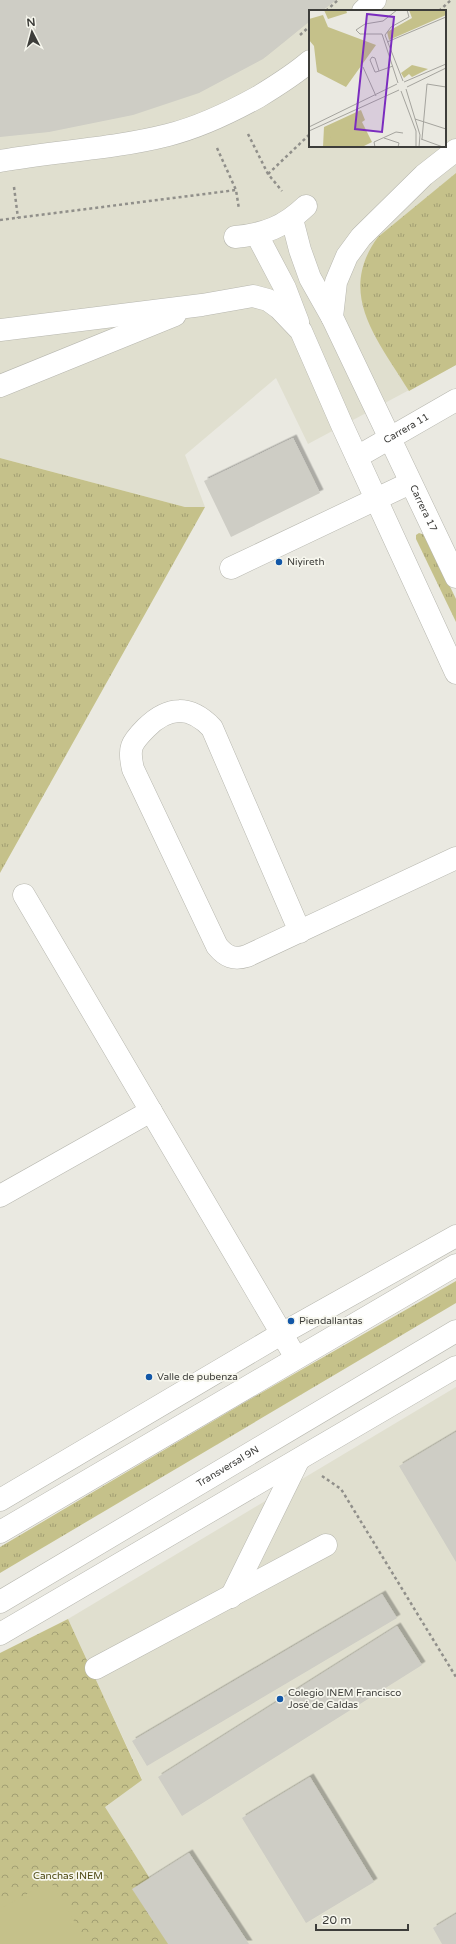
<svg xmlns="http://www.w3.org/2000/svg" width="456" height="1944" font-family="'Varela Round',sans-serif">
	<defs>
		<pattern id="grass-tufts" width="24" height="20" patternUnits="userSpaceOnUse"><rect width="24" height="20" fill="#c5c18a"/><path d="M3 7l-1-3M5 7V3M7 7l1-3M15 17l-1-3M17 17v-4M19 17l1-3" fill="none" stroke="#a19e72"/></pattern>
		<pattern id="forest-crowns" width="20" height="18" patternUnits="userSpaceOnUse"><rect width="20" height="18" fill="#c5c18a"/><path d="M2 6a3 3 0 1 1 6 0M12 15a3 3 0 1 1 6 0" fill="none" stroke="#a19e72"/></pattern>
		<filter id="shadow"><feDropShadow dx="3.5" dy="-3.5" stdDeviation="0" flood-color="#0004"/></filter>
	</defs>
	<rect width="100%" height="100%" fill="#eae9e1"/>
	<g fill="#e0dfcf" fill-rule="evenodd">
		<path d="M0,0h456v365l-148,79 -32,-66 -91,77 20,52h-20l-185,-49zM310,11h135v135h-135z"/>
		<polygon points="456,1387 456,1944 191,1944 104,1807 142,1779 68,1619"/>
	</g>
	<g fill="url(#grass-tufts)">
		<path d="M456,173v192l-47,26c-31,-51 -73,-97 -31,-154z"/>
		<polygon points="0,458 185,507 205,507 0,873"/>
		<polygon points="419,533 425,535 456,599 456,622 416,539 416,535"/>
		<polygon points="456,1281 456,1303 0,1573 0,1547 247,1401"/>
	</g>
	<polygon fill="url(#forest-crowns)" points="68,1619 142,1780 105,1807 191,1944 0,1944 0,1653"/>
	<polygon fill="#c5c18a" points="50,1881 88,1944 0,1944 0,1909"/>
	<g fill="#cecdc5" filter="url(#shadow)">
		<polygon points="0,0 336,0 322,11 310,11 310,21 263,59 199,93 133,115 49,132 0,137"/>
		<polygon points="293,438 320,493 231,537 204,481"/>
		<polygon points="456,1432 456,1562 399,1466"/>
		<polygon points="382,1594 397,1618 147,1766 132,1741"/>
		<polygon points="397,1626 422,1665 182,1816 158,1777"/>
		<polygon points="310,1777 374,1882 306,1923 242,1818"/>
		<polygon points="189,1853 249,1944 168,1944 132,1889"/>
		<polygon points="456,1914 456,1944 442,1944 433,1928"/>
	</g>
	<g fill="none" stroke-linecap="round" stroke-linejoin="round">
		<g stroke="#b7b7af" stroke-width="23">
			<g id="minor">
				<polyline points="363,11 375,0"/>
				<path id="s1" d="M456,150l-32,25 -63,62 -14,19 -11,26 -4,35 124,260"/>
				<path d="M0,161c56,-10 113,-12 168,-26 32,-8 61,-22 90,-38 18,-11 36,-22 52,-36"/>
				<polyline points="292,219 300,250 310,278 332,317"/>
				<polyline points="257,235 285,288 298,322"/>
				<path d="M235,237c30,-3 49,-10 71,-31"/>
				<polyline points="0,330 202,305 253,296 268,300 279,308 301,331 342,425 456,673"/>
				<polyline points="0,386 175,315"/>
				<path id="s2" d="M357,457l99,-57"/>
				<polyline points="231,568 410,483"/>
				<polyline points="24,895 296,1358"/>
				<path d="M300,932l-88,-204c-22,-23 -44,-22 -66,0 -15,15 -18,20 -13,41l84,177c9,11 17,14 30,10l209,-98"/>
				<polyline points="0,1196 151,1111"/>
				<polyline points="231,1597 298,1461"/>
				<polyline points="96,1668 326,1545"/>
			</g>
		</g>
		<g stroke="#b7b7af" stroke-width="23">
			<g id="major">
				<polyline points="0,1500 281,1334 456,1236"/>
				<polyline points="0,1532 456,1265"/>
				<path id="s3" d="M0,1602l456,-271"/>
				<polyline points="0,1634 456,1367"/>
			</g>
		</g>
		<g stroke="#908f8a" stroke-width="2.5" stroke-dasharray="3 3" stroke-linecap="butt">
			<polyline points="326,11 338,0"/>
			<polyline points="439,11 451,0"/>
			<polyline points="300,35 310,26"/>
			<polyline points="248,134 268,174 282,191"/>
			<polyline points="217,148 236,190 239,209"/>
			<polyline points="268,174 310,134"/>
			<polyline points="14,187 18,218"/>
			<polyline points="0,220 236,190"/>
			<polyline points="322,1476 341,1489 456,1677"/>
		</g>
		<use href="#minor" stroke="#fff" stroke-width="22"/>
		<use href="#major" stroke="#fff" stroke-width="22"/>
	</g>
	<g fill="#1257a7" stroke="#f7f7ee" stroke-width="1.5">
		<circle cx="279" cy="562" r="4"/>
		<circle cx="291" cy="1321" r="4"/>
		<circle cx="149" cy="1377" r="4"/>
		<circle cx="280" cy="1699" r="4"/>
	</g>
	<g text-anchor="middle" dominant-baseline="central" stroke-width="3.5" stroke-linejoin="round" paint-order="stroke">
		<g font-size="10" fill="#3d3d3a" stroke="#f7f7ee">
			<text stroke="none"><textPath href="#s2" startOffset="57">Carrera 11</textPath></text>
			<text stroke="none"><textPath href="#s1" startOffset="428">Carrera 17</textPath></text>
			<text stroke="none"><textPath href="#s3" startOffset="265">Transversal 9N</textPath></text>
		</g>
		<g font-size="10" fill="#3d3d3a" stroke="#f7f7ee" text-anchor="start">
			<text x="287" y="562">Niyireth</text>
			<text x="299" y="1321">Piendallantas</text>
			<text x="157" y="1377">Valle de pubenza</text>
			<text x="288" y="1693">Colegio INEM Francisco<tspan x="288" dy="12">José de Caldas</tspan></text>
		</g>
		<g font-size="10" fill="#4c4812" stroke="#f7f7ee">
			<text x="68" y="1876">Canchas INEM</text>
		</g>
	</g>
	<g transform="translate(309 10)">
		<rect width="137" height="137" fill="#eae9e1"/>
		<path d="M15,0h22l1,3 -19,6zM100,0h37v5l-57,25 -2,-8 25,-14zM14,5l5,12 48,18 -30,42 -29,-15 -3,-26 -5,-6v-21zM137,50l-34,17 -3,-3 -5,4 -3,-5 11,-8 16,4z" fill="#c5c18a"/>
		<path d="M52,100l4,10 -3,2 10,20 -10,5h-39l1,-20z" fill="#c5c18a"/>
		<path d="M30,113l12,24h-16l-8,-18zM50,115l7,17 -12,5 -8,-16z" fill="#c5c18a"/>
		<path fill="none" stroke="#a5a49e" stroke-width="1" d="M88,0l-14,11 -18,3 -9,6 4,4h22l16,49M78,32l59,-25M54,57l13,29M70,61l-4,-13 -3,-1 -2,3 5,12h1l3,-1 14,-5M94,71l-18,-46 6,-8 18,-10 -2,-7M95,72l42,-18M98,77l39,-19M97,79l14,46 -1,12M92,81l15,40v16M106,109l31,10M0,117l88,-43M0,121l90,-41M75,128l15,5 -1,4M112,129l22,8M113,129l5,-55 19,3M66,137l-1,-5 22,-10 7,1"/>
		<path fill="#7b2cbf" fill-opacity="0.15" stroke="#7b2cbf" stroke-width="2" d="M58,4l27,3 -12,115 -27,-3z"/>
		<rect width="137" height="137" fill="none" stroke="#3d3d3a" stroke-width="2"/>
	</g>
	<g transform="translate(32 32) rotate(354)" stroke="#f7f7ee" stroke-width="3" paint-order="stroke">
	<path d="M0-3L7 15L0 10L-7 15Z" fill="#3d3d3a"/>
	<text y="-6" font-size="11" font-weight="bold" text-anchor="middle" fill="#3d3d3a">N</text>
	</g>
	<path d="M316 1924v6h92v-6" fill="none" stroke="#3d3d3a" stroke-width="2"/>
	<text x="322" y="1924" font-size="12" fill="#3d3d3a" stroke="#f7f7ee" stroke-width="3" paint-order="stroke">20 m</text>
</svg>
